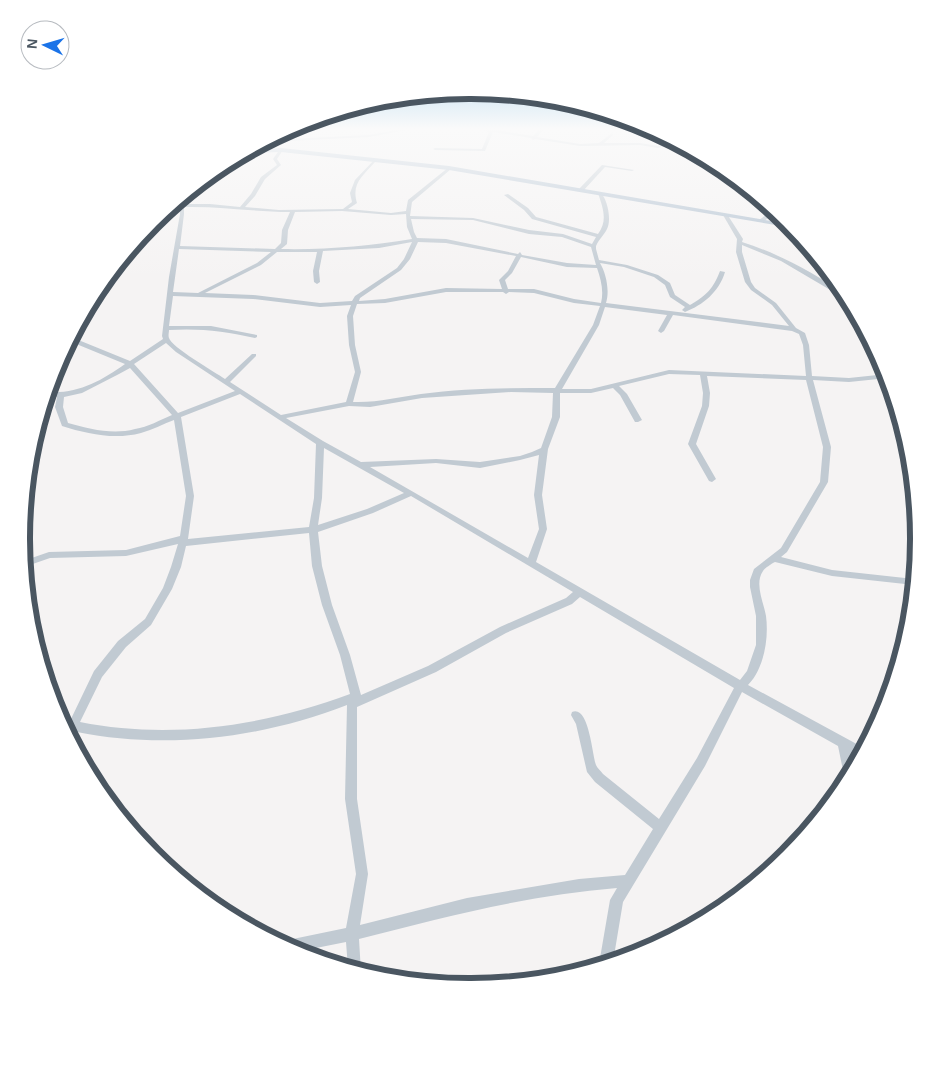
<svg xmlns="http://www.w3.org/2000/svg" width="940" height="1077" font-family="Arial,sans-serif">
	<rect width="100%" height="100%" fill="#f5f3f3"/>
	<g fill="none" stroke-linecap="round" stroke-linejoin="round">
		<g fill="#c1cad2" fill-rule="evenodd">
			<polygon points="402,129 412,129 369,137 265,142 269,140 369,135"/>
			<polygon points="479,129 490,129 533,136 540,129 544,129 537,137 580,144 599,143 612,133 613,135 604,143 640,143 658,146 674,141 677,143 658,148 640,145 580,146 535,139 533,140 531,138 493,132 485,151 435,150 433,149 435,148 482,149 489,132"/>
			<path d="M280,149l3,1 -6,9 4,6 -16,14 -10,17 -10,11 34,3 64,-1 9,-7 -2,-9 5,-13 19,-20 1,2c-12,14 -24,21 -18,41l-9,6 43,4 15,-2 2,-11 41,-33 2,2 -39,33 -2,14 63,2 56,12 34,4 29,10 4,-7 -64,-18 -8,-9 -20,-15 4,-1 20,14 8,9 62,17c10,-13 5,-26 0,-41l2,-1c7,6 12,27 7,37 -3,6 -8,10 -11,17v3l3,11 28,5 31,10 12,8 5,12 15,10c17,-10 23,-16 30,-34l5,1c-6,20 -22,33 -40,40l-3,-2 3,-3 -15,-10 -5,-12 -11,-8 -30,-10 -24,-4c6,10 10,28 6,40l183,23 -17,-21 -21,-15 -6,-8 -9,-30 1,-13 -14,-24 4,-1 16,25 -1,3c38,12 71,31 104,52l3,7 -68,-40 -39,-16v7l9,30 4,6 21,15 20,25 9,5 4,12 3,31 37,2 38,-4 1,4 -39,4 -36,-2 18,67 -3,35 -41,70 -6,5 51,13 82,9v6l-82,-9 -57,-14c-4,2 -10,6 -12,9 -9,13 1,32 3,45 3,22 -2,53 -18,69l116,63 -5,9 -8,-4 2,15 -6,13 -2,-1 -7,-34 -96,-54 -37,74 -82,136 -10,60 -13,4 -1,-2 11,-64 7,-12c-88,7 -173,29 -258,51l2,33 -13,-4 -2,-26 -50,10 -14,-7 1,-3 5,-2 58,-12 10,-54 -11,-75 2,-94c-85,33 -180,45 -270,27l-1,6 -4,4 -11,-22 9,1 24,-50 24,-30 27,-22 18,-31 8,-21 7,-23 -52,12 -76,2 -26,9 -1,-6 26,-9 77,-2 54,-14 6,-40 -12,-76c-11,4 -22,10 -33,13 -26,7 -54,1 -79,-7l-7,-19 2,-10 -10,-1 1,-4c30,2 53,-11 77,-28l-56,-23 2,-4 59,24 33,-22 -1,-3 7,-59 11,-63 -1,-14 4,-3 1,7h26l30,3 11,-13 10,-17 16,-12 -4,-6zM184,207c36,-1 70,5 106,5l-8,18 -1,13 -6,6 -95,-3 4,-32zM342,211l49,4 15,-1 1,13 5,12c-43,7 -87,11 -131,10l6,-5 1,-14 7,-18zM411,219l62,1 56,14 33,3 29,10 5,18 -29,-2 -45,-8 -2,-3 -2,2 -72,-15 -29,-1 -3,-6zM412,242l-8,17 -7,9 -42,28 -3,5 -32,2 -67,-8 -48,-2 56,-28 16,-13h40l-4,19 1,11 3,2 3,-2 -1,-11 4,-20 56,-3zM418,242l28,1 70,13 -8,15 -9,9 3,9 -56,-1 -61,11 -26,2 1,-3 41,-28 9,-11zM179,249l92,3 -14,11 -59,30 -25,-1zM521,257l46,10 30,1c4,12 7,23 4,35l-27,-4 -40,-10h-26l-3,-9 7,-7zM446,292h57l3,2 3,-2 25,1 40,10 26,3 -7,19 -38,63c-44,0 -90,0 -134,6 -23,3 -44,9 -68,8l8,-30 -6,-27 -2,-29 4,-12 28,-1zM173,296l80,3 67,8 31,-2 -4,11 2,29 6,27 -9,30 -65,13 -51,-33 26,-26v-2h-4l-27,25c-10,-7 -54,-32 -56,-41 -1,-2 0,-6 0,-8 29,-2 57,1 86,8l2,-1v-2l-46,-9h-42zM605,307l62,8 -9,16 3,2 3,-2 9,-16 119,16 7,3 4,11 3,31 -137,-6 -78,19h-29l37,-64zM166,343l10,9 59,39 -57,22 -44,-49zM130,368l42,47c-12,5 -24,12 -37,14 -22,6 -46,0 -67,-6l-5,-16 1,-10 18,-4 37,-19zM669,374l31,1 3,18 -1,13 -14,38 21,37 3,1 4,-3 -20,-35 13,-38 1,-13 -3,-17 99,4 17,67 -3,35 -39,66 -27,21 -4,11v7l6,29v29l-9,26 -7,9 -204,-118 11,-33 -5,-34 6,-46 12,-32v-24h31l22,-5 7,7 15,27h3l4,-2 -15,-26 -8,-8zM511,392l42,1 -1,24 -11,31 -9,4 -12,4 -40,6 -44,-3 -75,3 -38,-21 -37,-23 63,-12 21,1 52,-9zM240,394l76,50 -2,54 -5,29 -121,12 6,-43 -13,-79zM324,448l80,45 -37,16 -49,16 4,-27zM539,455l-5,40 5,34 -11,29 -158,-91 66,-4 44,5 40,-8zM411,496l162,96 -7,6 -66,29 -72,39 -67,29 -11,-40 -18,-50 -10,-39 -4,-34 55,-19zM309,533l3,33 10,39 18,50 10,39c-86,32 -179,46 -270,28l22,-45 24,-30 25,-22 21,-36 9,-22 5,-21zM580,597l154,91 -37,70 -38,61 -56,-45c-2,-3 -6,-6 -7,-9 -4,-11 -7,-60 -24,-53l-1,3 5,9 11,48 8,10 58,47 -28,46 -46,4 -112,19 -107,27 8,-51 -11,-75v-92l79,-35 70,-39 66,-29z"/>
			<polygon points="602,165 634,170 632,171 605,167 583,191 579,191 579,189"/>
			<polygon points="773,210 776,212 763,222 759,222 759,220"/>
		</g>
		<polygon fill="#b3c2d1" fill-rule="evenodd" points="281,148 449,166 789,224 793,228 449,170 281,152 244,153 249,150"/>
	</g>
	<linearGradient id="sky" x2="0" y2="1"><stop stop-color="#85c3ea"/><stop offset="0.46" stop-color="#fafafa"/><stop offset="1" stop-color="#fafafa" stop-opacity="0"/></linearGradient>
	<rect width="940" height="280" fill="url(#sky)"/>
	<path d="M0 0H940V1077H0ZM469 99H471A439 439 0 0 1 910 538V539A439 439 0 0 1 471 978H469A439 439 0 0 1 30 539V538A439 439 0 0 1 469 99Z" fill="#fff" fill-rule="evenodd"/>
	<path fill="none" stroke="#4a5661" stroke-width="6" d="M469 99H471A439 439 0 0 1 910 538V539A439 439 0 0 1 471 978H469A439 439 0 0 1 30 539V538A439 439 0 0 1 469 99Z"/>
	<g transform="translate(45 45) rotate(275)"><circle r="24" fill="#ffffff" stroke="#b7bbc0"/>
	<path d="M0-4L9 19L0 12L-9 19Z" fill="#1a73e8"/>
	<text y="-8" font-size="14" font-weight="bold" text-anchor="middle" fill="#4a5661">N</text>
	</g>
</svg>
